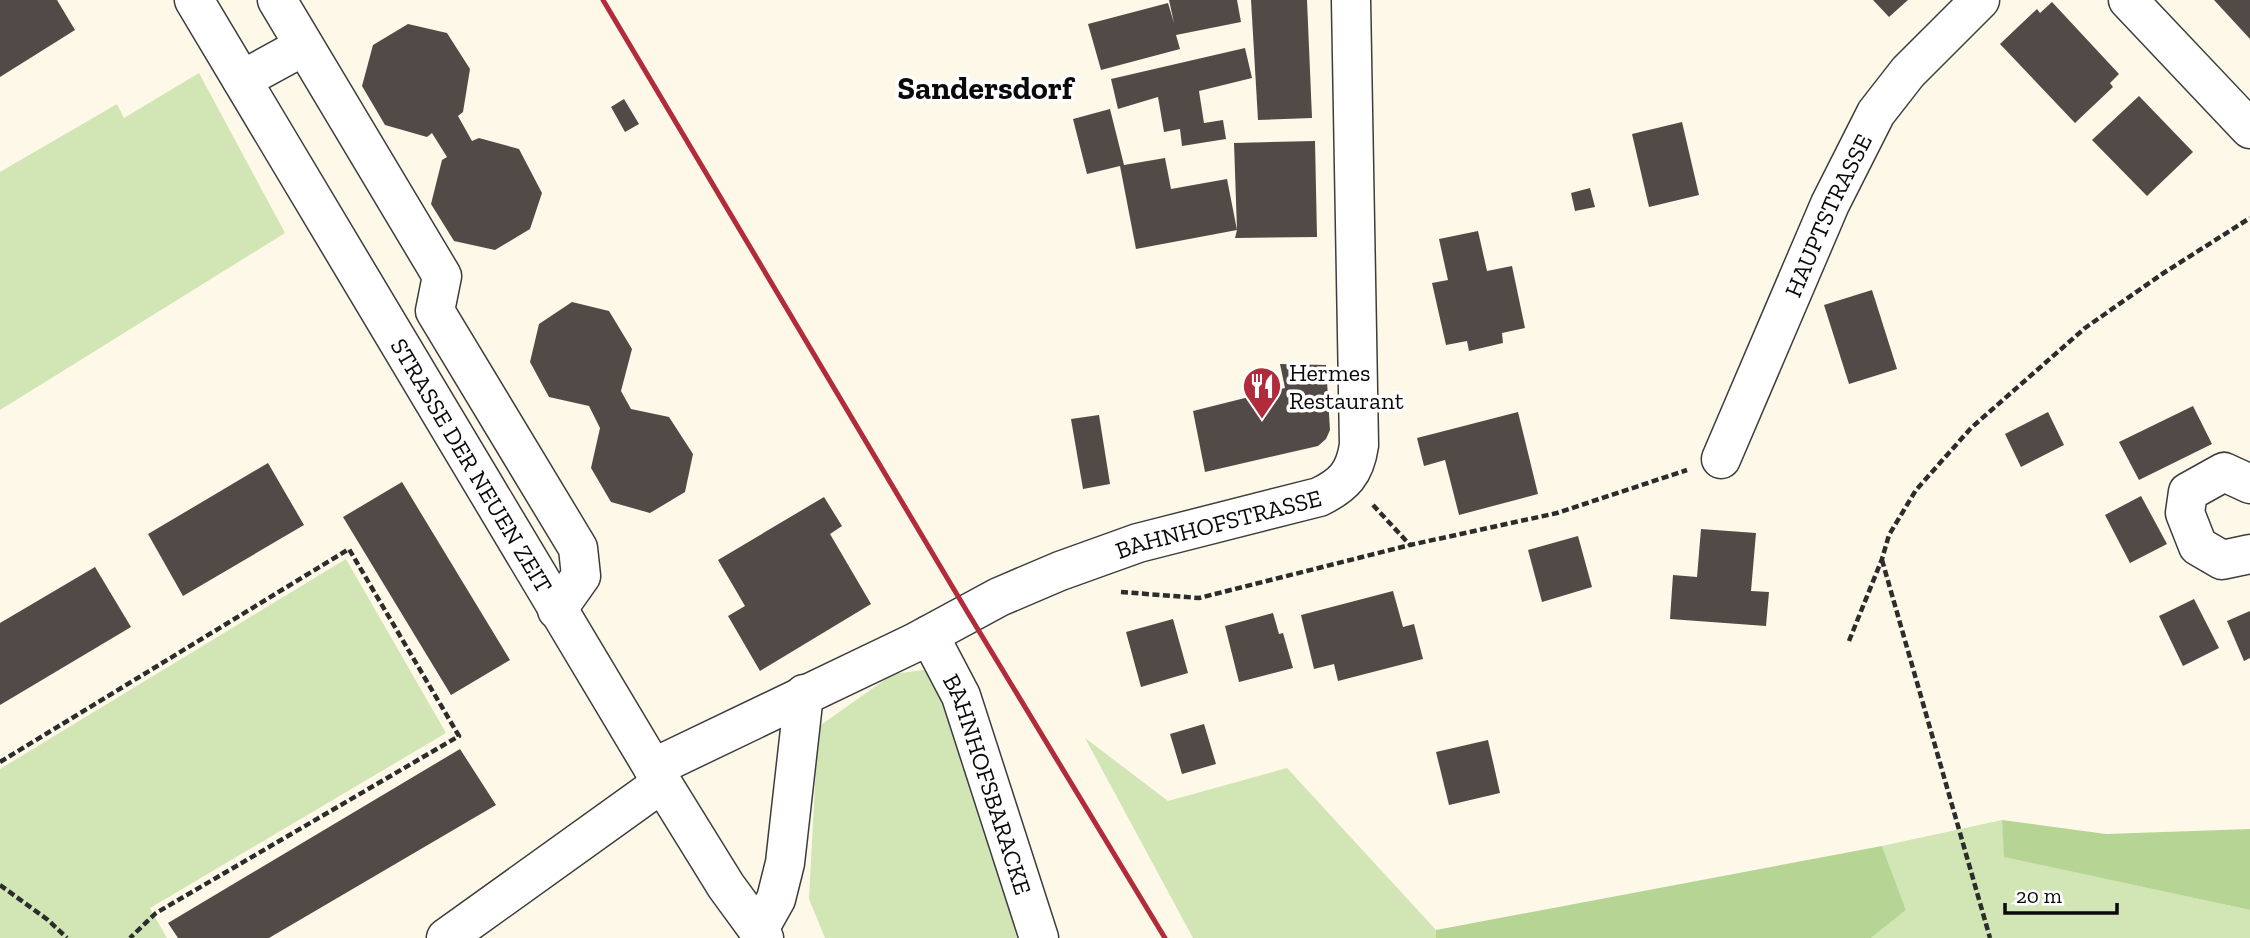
<svg xmlns="http://www.w3.org/2000/svg" width="2250" height="938" font-family="'Zilla Slab',serif">
	<rect width="100%" height="100%" fill="#fef8e8"/>
	<g fill="#d1e5b5">
		<polygon points="199,73 285,233 0,410 0,172 117,104 124,118"/>
		<polygon points="346,559 446,733 150,908 167,938 0,938 0,769"/>
		<polygon points="931,669 948,698 1017,938 825,938 809,899 818,727 893,674"/>
		<polygon points="1085,738 1168,801 1287,768 1436,930 1436,938 1193,938"/>
		<polygon points="2002,820 2005,857 2250,910 2250,938 1871,938 1906,910 1882,846"/>
	</g>
	<g fill="#b6d595">
		<polygon points="2002,820 2106,834 2250,829 2250,910 2004,857"/>
		<polygon points="1882,846 1906,910 1871,938 1436,938 1436,930"/>
	</g>
	<g fill="#524a47">
		<polygon points="0,0 57,0 75,30 0,77"/>
		<polygon points="1169,0 1237,0 1241,22 1176,35 1180,49 1101,70 1088,24 1168,3 1174,23"/>
		<polygon points="1251,0 1307,0 1312,118 1258,120"/>
		<polygon points="1873,0 1908,0 1889,17"/>
		<polygon points="2214,0 2250,0 2250,39"/>
		<polygon points="2052,2 2119,74 2110,83 2113,87 2075,123 2000,44 2037,9 2040,13"/>
		<polygon points="408,24 447,33 470,69 463,112 458,116 472,141 479,138 519,149 542,193 530,229 495,250 454,241 431,204 442,160 447,157 432,133 427,137 385,125 362,86 373,45"/>
		<polygon points="1245,48 1252,78 1199,91 1204,123 1223,120 1226,139 1182,146 1180,129 1164,132 1158,97 1118,109 1111,79"/>
		<polygon points="2139,96 2193,152 2147,196 2092,140"/>
		<polygon points="624,99 639,124 625,132 611,107"/>
		<polygon points="1110,109 1124,165 1165,158 1171,189 1227,179 1237,230 1234,143 1315,141 1317,237 1235,238 1237,230 1136,249 1120,166 1087,174 1073,119"/>
		<polygon points="1682,122 1699,195 1649,207 1632,134"/>
		<polygon points="1590,188 1595,207 1575,211 1571,193"/>
		<polygon points="1478,231 1487,271 1512,266 1525,328 1502,333 1503,343 1469,351 1467,341 1446,345 1432,283 1448,280 1439,239"/>
		<polygon points="1872,290 1897,369 1849,384 1824,305"/>
		<polygon points="572,302 609,311 632,349 621,391 631,409 669,417 693,454 685,492 650,513 611,502 591,468 600,428 589,406 549,397 530,362 539,324"/>
		<polygon points="1280,364 1326,365 1330,430 1326,439 1318,446 1205,472 1193,411 1285,388"/>
		<polygon points="2193,406 2212,444 2139,480 2119,442"/>
		<polygon points="1518,412 1538,494 1459,515 1445,460 1424,466 1417,438"/>
		<polygon points="2048,412 2064,445 2021,467 2005,434"/>
		<polygon points="1099,415 1110,484 1083,489 1071,419"/>
		<polygon points="268,463 304,525 183,596 148,534"/>
		<polygon points="402,482 510,660 451,695 343,517"/>
		<polygon points="2141,496 2167,544 2130,563 2105,515"/>
		<polygon points="824,497 842,526 830,534 871,604 760,671 728,616 745,606 718,560"/>
		<polygon points="1701,529 1756,533 1751,591 1769,592 1766,626 1670,619 1673,575 1697,577"/>
		<polygon points="1578,536 1592,587 1542,602 1528,550"/>
		<polygon points="95,567 131,627 0,705 0,623"/>
		<polygon points="1393,591 1403,627 1414,624 1423,659 1338,681 1334,664 1314,669 1301,615"/>
		<polygon points="2194,599 2219,648 2183,666 2159,616"/>
		<polygon points="2250,611 2250,658 2244,661 2227,621"/>
		<polygon points="1273,613 1279,634 1283,633 1293,668 1239,682 1225,626"/>
		<polygon points="1173,619 1188,673 1141,687 1126,632"/>
		<polygon points="1204,724 1216,764 1182,774 1170,734"/>
		<polygon points="1488,740 1500,793 1449,805 1436,752"/>
		<polygon points="460,749 496,805 269,938 178,938 168,923"/>
	</g>
	<g fill="none" stroke-linecap="round" stroke-linejoin="round">
		<g stroke="#3d3d3d" stroke-width="41">
			<g id="minor">
				<path id="s1" d="M194,0l459,768 73,118 38,52"/>
				<polyline points="277,0 442,276 435,311 578,548 581,576 557,610"/>
				<polyline points="2128,0 2250,129"/>
				<polyline points="242,80 304,46"/>
				<path id="s2" d="M1721,459l109,-255 46,-91 32,-41 72,-72"/>
				<polyline points="2250,484 2224,472 2188,492 2185,513 2198,546 2222,560 2250,554"/>
				<path id="s3" d="M929,635l32,61 78,242"/>
				<path id="s4" d="M653,768l261,-125 85,-46 61,-26 78,-28 181,-46c25,-12 36,-24 40,-52l-8,-445"/>
				<polyline points="758,931 776,899 785,863 804,694"/>
				<polyline points="446,938 662,783"/>
			</g>
		</g>
		<g stroke="#2c2c2c" stroke-width="4.5" stroke-dasharray="7 3.5" stroke-linecap="butt">
			<polyline points="1373,505 1410,545"/>
			<polyline points="1882,560 1990,938"/>
			<polyline points="1121,592 1199,598 1410,545 1557,513 1687,470"/>
			<polyline points="1849,641 1882,559 1889,535 1916,490 1971,428 2085,328 2162,274 2250,218"/>
			<polyline points="0,762 349,549 459,736 156,913 130,938"/>
			<polyline points="0,885 48,920 67,938"/>
		</g>
		<use href="#minor" stroke="#fff" stroke-width="38"/>
		<polyline stroke="#b12b3b" stroke-width="5" points="603,0 968,613 1165,938"/>
	</g>
	<defs>
		<g id="restaurant-pin" transform="scale(2.0125)"><path d="M0 17L-7.5 6A9.5 9.5 0 1 1 7.5 6Z" fill="#b12b3b" stroke="#fff"/><path d="M-5-6h1v4h1v-4h1v4h1v-4h1v5L-1.5 .5V6h-2V.5L-5-1ZM5-6V6H3V1.5H1.5Q1.5-4 5-6Z" fill="#fff"/></g>
	</defs>
	<g fill-rule="evenodd">
		<use href="#restaurant-pin" x="1262" y="386"/>
	</g>
	<g text-anchor="middle" dominant-baseline="central" stroke-width="7" stroke-linejoin="round" paint-order="stroke">
		<g font-size="24" fill="#0a0a0a" stroke="#fff">
			<text stroke="none"><textPath href="#s2" startOffset="266">HAUPTSTRASSE</textPath></text>
			<text stroke="none"><textPath href="#s1" startOffset="542">STRASSE DER NEUEN ZEIT</textPath></text>
			<text stroke="none"><textPath href="#s4" startOffset="618">BAHNHOFSTRASSE</textPath></text>
			<text stroke="none"><textPath href="#s3" startOffset="161">BAHNHOFSBARACKE</textPath></text>
		</g>
		<g font-size="24" fill="#0a0a0a" stroke="#fff" text-anchor="start">
			<text x="1289" y="372">Hermes<tspan x="1289" dy="28">Restaurant</tspan></text>
		</g>
		<g font-size="32" font-weight="bold" fill="#0a0a0a" stroke="#fff">
			<text x="985" y="88">Sandersdorf</text>
		</g>
	</g>
	<path d="M2005 903v10h112v-10" fill="none" stroke="#0a0a0a" stroke-width="3.5"/>
	<text x="2016" y="903" font-size="21" fill="#0a0a0a" stroke="#ffffff" stroke-width="5" paint-order="stroke">20 m</text>
</svg>
